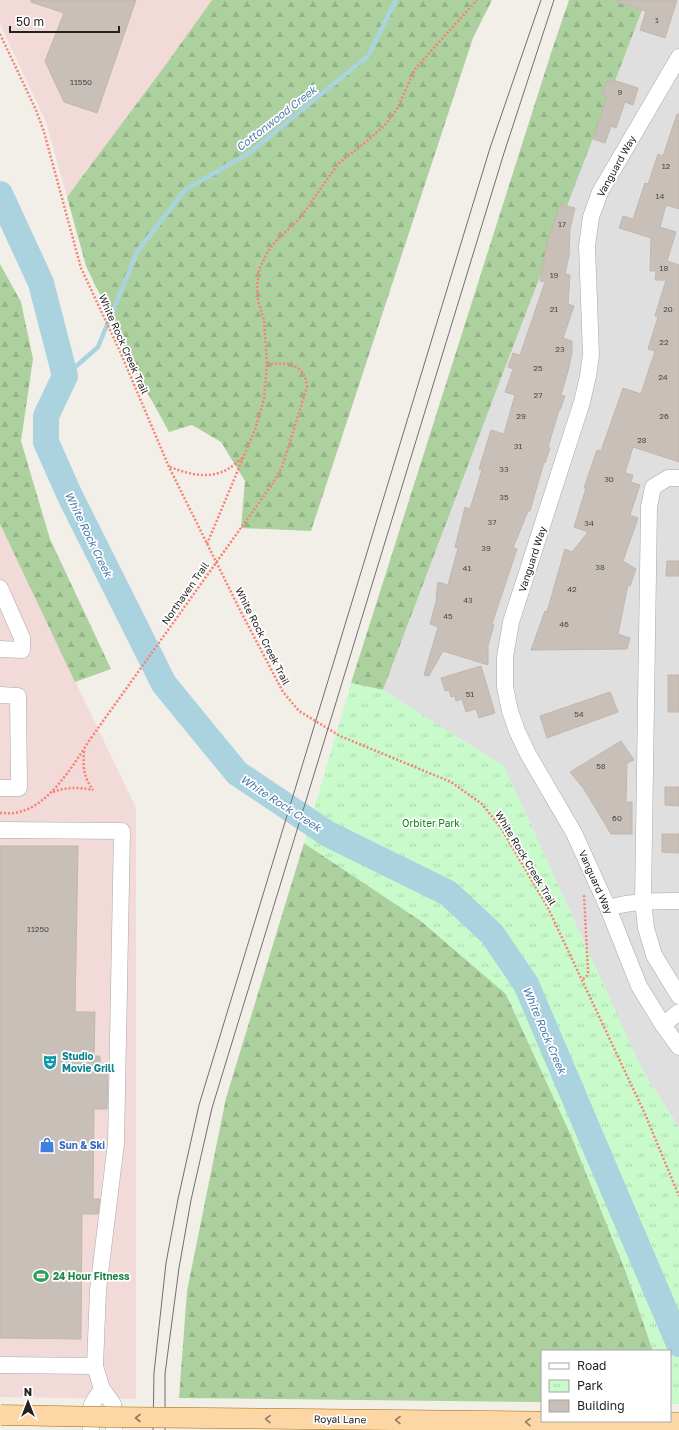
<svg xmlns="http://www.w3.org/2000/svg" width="679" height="1430" font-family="'Golos Text',sans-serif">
	<defs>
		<pattern id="forest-firs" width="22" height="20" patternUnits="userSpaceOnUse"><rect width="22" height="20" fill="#add19e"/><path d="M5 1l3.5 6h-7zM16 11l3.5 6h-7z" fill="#95b388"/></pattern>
		<pattern id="park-tufts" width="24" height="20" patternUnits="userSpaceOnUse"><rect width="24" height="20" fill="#c8facc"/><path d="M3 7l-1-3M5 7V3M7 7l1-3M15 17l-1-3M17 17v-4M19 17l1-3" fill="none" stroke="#acd6af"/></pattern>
	</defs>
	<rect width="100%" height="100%" fill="#f2efe9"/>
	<polygon fill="#e0dfdf" points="646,0 679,0 679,1128 642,1069 383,690 543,266"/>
	<g fill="#f2dad9">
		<polygon points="0,0 212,0 164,67 67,197 46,122 0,24"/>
		<polygon points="0,524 136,808 136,1399 0,1397"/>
	</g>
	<g fill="url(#forest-firs)">
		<polygon points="212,0 492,0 473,38 311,531 241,528 245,481 221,442 192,425 169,432 129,359 114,319 95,285 86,266 67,197 164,67"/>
		<polygon points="569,0 646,0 506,365 383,690 351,683 551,53"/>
		<polygon points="0,264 21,302 33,359 21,441 50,539 111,669 75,682 0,524"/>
		<polygon points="304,843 421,921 506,994 570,1133 626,1272 653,1351 542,1351 542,1402 179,1398 187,1291 226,1098"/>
	</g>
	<polygon fill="url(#park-tufts)" points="351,683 383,690 504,766 642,1069 679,1128 679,1404 671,1404 670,1401 670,1351 653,1351 626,1272 570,1133 506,994 421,921 304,843"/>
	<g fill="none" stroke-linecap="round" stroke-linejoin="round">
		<polyline stroke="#aad3df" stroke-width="4.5" points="65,376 98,347 137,252 185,190 249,153 368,56 396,0"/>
		<polyline stroke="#aad3df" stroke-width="26" points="0,194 41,283 65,376 46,416 46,442 70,496 164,684 237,773 328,834 448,893 492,934 526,984 679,1344"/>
	</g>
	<g fill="#c7bfb8" stroke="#c4b6ab">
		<polygon points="31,0 136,0 97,113 64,102 45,61 64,13 31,2"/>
		<polygon points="619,0 677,0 665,38 640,30 646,11 619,3"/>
		<polygon points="613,80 638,88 633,105 625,102 616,128 611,126 605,143 593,139 607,97 602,95 607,81 612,83"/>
		<polygon points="677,114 679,114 679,209 666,205 660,227 676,232 667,261 679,265 679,462 633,447 625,473 633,475 631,482 640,485 630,515 638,518 623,561 636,569 630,586 628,585 618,634 630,638 627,649 531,650 545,611 547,612 565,549 572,552 588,532 574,527 586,488 584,488 597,450 601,451 623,388 641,394 655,351 648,349 658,317 655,316 666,280 655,280 656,271 650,271 651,238 619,228 623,216 633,219 645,183 648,184 658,154 663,156"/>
		<polygon points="560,204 575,208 570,229 569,256 565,274 570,275 568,304 574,306 563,338 572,341 572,353 568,371 561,395 565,396 560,410 559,410 548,447 550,448 545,463 544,462 530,511 528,511 513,548 517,549 492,624 494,625 488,645 488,665 443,651 429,676 424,675 438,627 430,624 437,598 436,598 438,582 448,585 458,548 455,547 462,520 465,507 470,509 482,470 479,469 491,430 504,434 515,395 505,392 513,369 508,367 513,353 520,355 545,282 540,281 547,244"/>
		<polygon points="667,561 679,561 679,576 666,576"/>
		<polygon points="481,666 495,713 479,718 476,709 466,712 462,699 456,701 455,696 451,697 449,690 445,691 441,678"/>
		<rect x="668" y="675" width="11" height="37"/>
		<polygon points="610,692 618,712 547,738 540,716"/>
		<polygon points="621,741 634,760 627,763 626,802 632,802 632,834 611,834 584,789 570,772"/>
		<polygon points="665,787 679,787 679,806 665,805"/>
		<polygon points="662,834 679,834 679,853 662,852"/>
		<polygon points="0,846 78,846 75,1012 95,1012 94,1056 100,1056 100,1069 108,1069 107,1109 94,1109 93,1199 100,1199 98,1214 82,1214 81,1339 0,1338"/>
	</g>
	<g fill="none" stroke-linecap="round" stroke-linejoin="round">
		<g stroke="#a9a9a9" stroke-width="17">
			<g id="minor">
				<polyline points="679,57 600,192 591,217 587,246 591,355 588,376 582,402 511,622 505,657 505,687 510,711 517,731 528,754 574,833 608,908 639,986 663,1025 679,1047"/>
				<polyline points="679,478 668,478 653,487 649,507 643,901 646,928 654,955 679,996"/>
				<polyline points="0,588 22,638 22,650 0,649"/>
				<polyline points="0,695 18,696 19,788 0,788"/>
				<polyline points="0,830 122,831 116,1143 98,1290 95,1366 102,1389 113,1404 114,1430"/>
				<path d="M608,908c24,-7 46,-7 71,-7"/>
				<polyline points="663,1025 679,1012"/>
				<polyline points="0,1365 95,1366"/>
				<polyline points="91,1430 92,1404 102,1389"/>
			</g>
		</g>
		<g stroke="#fa8072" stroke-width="2.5" stroke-dasharray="2 2" stroke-linecap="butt">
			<polyline points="0,34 36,110 44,132 81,268 119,349 169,467 240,610 283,692 299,711 340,736 451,782 482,804 501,828 548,908 645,1114 679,1196"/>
			<path d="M267,364c21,-1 37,-2 40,23l-25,80 -9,16"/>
			<path d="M170,467c18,7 39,13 58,2 5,-3 10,-8 15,-11"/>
			<polyline points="207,544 256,427 264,399 267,364 264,320 258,301 257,289 259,270 267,253 275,242 300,218 338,164 367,141 385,125 397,109 415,69 477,0"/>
			<path d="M84,751c-1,16 -1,25 9,39"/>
			<path d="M53,792c14,-5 25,-5 40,-2"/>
			<path d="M0,813c6,0 13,1 19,-1 31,-7 55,-48 72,-74"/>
			<polyline points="583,979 587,976 588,972 584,894"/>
		</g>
		<use href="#minor" stroke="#fff" stroke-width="16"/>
		<g stroke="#707070" stroke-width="1">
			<polyline points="153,1430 154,1373 166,1263 178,1199 199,1105 490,148 541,0"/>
			<polyline points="165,1430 165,1374 179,1268 191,1200 212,1108 504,153 554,0"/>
		</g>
		<g stroke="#a06b00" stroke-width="21" stroke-linecap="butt">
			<polyline id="major-bridge" points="1,1415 107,1417 679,1423"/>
		</g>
		<polyline stroke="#fa8072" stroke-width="2.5" stroke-dasharray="2 2" stroke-linecap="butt" points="91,738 273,483"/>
		<use href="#major-bridge" stroke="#fcd6a4" stroke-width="20"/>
	</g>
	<defs><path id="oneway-chevron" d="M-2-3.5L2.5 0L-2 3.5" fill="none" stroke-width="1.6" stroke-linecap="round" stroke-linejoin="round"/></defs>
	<g stroke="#8f7c63">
		<use href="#oneway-chevron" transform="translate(138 1418) rotate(-180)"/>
		<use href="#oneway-chevron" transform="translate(268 1419) rotate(-179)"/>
		<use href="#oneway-chevron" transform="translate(398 1420) rotate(-179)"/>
		<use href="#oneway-chevron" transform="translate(528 1422) rotate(-179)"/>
	</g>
	<defs>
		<g id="theatre-bare" transform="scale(1.2)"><path d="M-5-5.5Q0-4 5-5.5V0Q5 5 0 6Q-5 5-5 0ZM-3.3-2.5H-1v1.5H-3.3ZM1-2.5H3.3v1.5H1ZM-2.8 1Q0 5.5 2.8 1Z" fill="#0f9aa8" stroke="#fff" stroke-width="2.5" paint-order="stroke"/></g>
		<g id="shop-bare" transform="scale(1.2)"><path d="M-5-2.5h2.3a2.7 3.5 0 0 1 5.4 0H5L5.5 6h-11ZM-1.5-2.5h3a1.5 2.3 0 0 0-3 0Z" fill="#3f7fe0" stroke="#fff" stroke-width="2.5" paint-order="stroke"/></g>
		<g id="stadium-bare" transform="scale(1.2)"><path d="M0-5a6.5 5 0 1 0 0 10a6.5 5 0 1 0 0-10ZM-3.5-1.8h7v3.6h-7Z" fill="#2e9e5b" stroke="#fff" stroke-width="2.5" paint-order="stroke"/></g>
	</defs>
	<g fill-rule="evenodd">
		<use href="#theatre-bare" x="50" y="1062"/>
		<use href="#shop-bare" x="47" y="1145"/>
		<use href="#stadium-bare" x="41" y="1276"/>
	</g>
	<g text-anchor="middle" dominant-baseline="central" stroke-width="3.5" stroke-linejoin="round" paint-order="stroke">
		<g font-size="8" fill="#4b4948">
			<text x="657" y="20">1</text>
			<text x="81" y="82">11550</text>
			<text x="620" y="92">9</text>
			<text x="666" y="166">12</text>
			<text x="660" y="196">14</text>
			<text x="562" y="224">17</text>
			<text x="664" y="268">18</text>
			<text x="554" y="275">19</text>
			<text x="554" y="309">21</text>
			<text x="668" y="309">20</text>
			<text x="664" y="342">22</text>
			<text x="560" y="349">23</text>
			<text x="538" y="368">25</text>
			<text x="663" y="377">24</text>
			<text x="538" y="395">27</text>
			<text x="521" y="416">29</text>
			<text x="664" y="416">26</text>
			<text x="642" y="440">28</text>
			<text x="518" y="446">31</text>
			<text x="504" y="469">33</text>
			<text x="609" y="479">30</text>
			<text x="504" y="497">35</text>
			<text x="492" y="522">37</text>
			<text x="589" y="523">34</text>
			<text x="486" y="548">39</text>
			<text x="600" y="567">38</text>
			<text x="467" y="568">41</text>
			<text x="572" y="589">42</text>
			<text x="468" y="600">43</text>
			<text x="448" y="616">45</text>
			<text x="564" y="624">46</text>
			<text x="470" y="694">51</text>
			<text x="579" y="714">54</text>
			<text x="601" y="766">58</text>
			<text x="617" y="818">60</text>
			<text x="38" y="929">11250</text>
		</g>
		<g font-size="10" fill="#222" stroke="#fff">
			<text transform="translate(616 166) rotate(-61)">Vanguard Way</text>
			<text transform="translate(124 344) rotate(66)">White Rock Creek Trail</text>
			<text transform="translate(532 559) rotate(-72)">Vanguard Way</text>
			<text transform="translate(185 593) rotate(-55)">Northaven Trail</text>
			<text transform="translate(263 636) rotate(63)">White Rock Creek Trail</text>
			<text transform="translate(526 858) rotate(59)">White Rock Creek Trail</text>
			<text transform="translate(596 882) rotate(66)">Vanguard Way</text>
			<text transform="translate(340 1419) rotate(1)">Royal Lane</text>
		</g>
		<g font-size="10" fill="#0c8416" stroke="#fff">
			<text x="431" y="823">Orbiter Park</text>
		</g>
		<g font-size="10" font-weight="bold" fill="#0d838f" stroke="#fff" text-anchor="start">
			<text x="62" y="1056">Studio<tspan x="62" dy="12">Movie Grill</tspan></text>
		</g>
		<g font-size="10" font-weight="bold" fill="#366cbe" stroke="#fff" text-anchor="start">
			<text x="59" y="1145">Sun &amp; Ski</text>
		</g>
		<g font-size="10" font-weight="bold" fill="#27864d" stroke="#fff" text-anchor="start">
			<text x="53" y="1276">24 Hour Fitness</text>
		</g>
		<g font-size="11" font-style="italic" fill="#4a7aab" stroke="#fff">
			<text transform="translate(276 118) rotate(-38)">Cottonwood Creek</text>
			<text transform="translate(89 534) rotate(64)">White Rock Creek</text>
			<text transform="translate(281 803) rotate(33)">White Rock Creek</text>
			<text transform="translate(545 1030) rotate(67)">White Rock Creek</text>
		</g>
	</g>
	<rect x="541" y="1350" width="130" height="72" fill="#ffffff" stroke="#a7a7a7"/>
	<rect x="549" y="1363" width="20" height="6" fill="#ffffff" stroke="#a7a7a7"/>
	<text x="577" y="1370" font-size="12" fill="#222222">Road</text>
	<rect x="549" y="1380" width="20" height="12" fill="url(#park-tufts)" stroke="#a7a7a7"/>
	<text x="577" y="1390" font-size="12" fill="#222222">Park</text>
	<rect x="549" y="1400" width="20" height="12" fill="#c7bfb8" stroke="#a7a7a7"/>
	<text x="577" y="1410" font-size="12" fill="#222222">Building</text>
	<g transform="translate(28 1402)" stroke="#ffffff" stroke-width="3" paint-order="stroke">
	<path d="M0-3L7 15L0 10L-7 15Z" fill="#222222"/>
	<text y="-6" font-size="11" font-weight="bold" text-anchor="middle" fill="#222222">N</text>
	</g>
	<path d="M10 26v6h109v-6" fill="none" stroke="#222222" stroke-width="2"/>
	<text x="16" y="26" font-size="12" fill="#222222" stroke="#ffffff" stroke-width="3" paint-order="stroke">50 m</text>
</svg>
